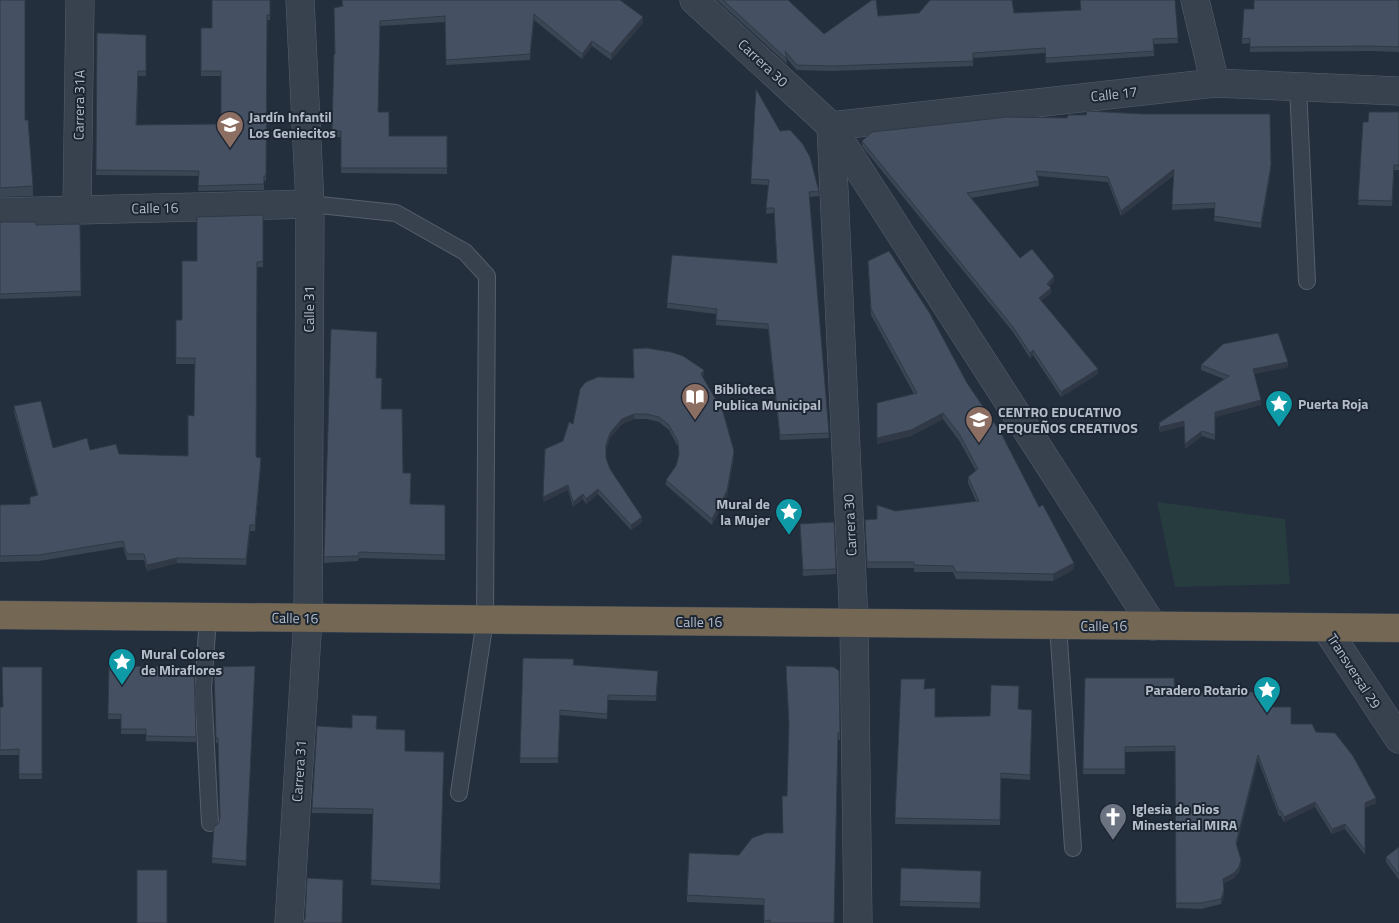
<svg xmlns="http://www.w3.org/2000/svg" width="1399" height="923" font-family="'Titillium Web',sans-serif">
  <rect width="100%" height="100%" fill="#242f3e"/>
  <!-- green -->
  <polygon fill="#263c3f" points="1157,502 1285,519 1290,584 1175,587"/>
  <g fill="none" stroke-linecap="round" stroke-linejoin="round">
    <defs>
      <g id="lane">
        <polyline points="1298,87 1307,281"/>
        <polyline points="310,204 396,213 465,252 487,276 485,620 459,793"/>
        <polyline points="208,617 203,689 210,823"/>
        <polyline points="1058,625 1073,848"/>
      </g>
      <g id="street">
        <polyline points="694,0 831,126 1153,626"/>
        <polyline points="1195,0 1215,83"/>
        <polyline points="77,209 80,0"/>
        <polyline points="0,212 310,204"/>
        <polyline points="1326,628 1399,739"/>
        <polyline points="289,923 308,618 310,204 300,0"/>
        <polyline points="858,923 854,623 831,126 1215,83 1399,91"/>
      </g>
      <polyline id="highway" points="0,615 1399,628"/>
    </defs>
    <!-- lane casing -->
    <use href="#lane" stroke="#565f6c" stroke-width="18"/>
    <!-- street casing -->
    <use href="#street" stroke="#565f6c" stroke-width="29"/>
    <!-- highway casing -->
    <use href="#highway" stroke="#434c59" stroke-width="29"/>
    <!-- lane -->
    <use href="#lane" stroke="#38414e" stroke-width="16"/>
    <!-- street -->
    <use href="#street" stroke="#38414e" stroke-width="28"/>
    <!-- highway -->
    <use href="#highway" stroke="#746855" stroke-width="28"/>
  </g>
  <!-- wall -->
  <g fill="#3b4654">
    <polygon points="0,0 25,120 33,186 33,196 0,197"/>
    <polygon points="270,0 270,20 267,20 266,181 264,181 264,190 198,191 199,176 96,175 97,33 146,35 146,76 138,76 137,125 221,124 221,76 201,76 201,28 212,28"/>
    <polygon points="342,0 620,0 643,23 611,60 592,46 582,59 534,20 530,60 446,65 445,22 380,26 378,112 389,136 447,136 447,174 341,173 341,137 332,137 334,54 335,54 342,6"/>
    <polygon points="717,0 788,0 824,34 878,16 1014,13 1081,10 1080,0 1175,0 1178,43 1154,44 1154,56 1046,63 1045,53 973,58 973,66 832,71 797,70 786,58 787,64"/>
    <polygon points="1399,0 1399,52 1374,51 1250,52 1250,43 1242,44 1242,39"/>
    <polygon points="1399,112 1399,170 1394,170 1392,206 1358,205 1368,122"/>
    <polygon points="780,131 818,188 819,196 809,197 829,438 780,440 768,329 716,325 716,314 667,308 667,303 777,263 774,213 766,214 768,185 751,184 751,179"/>
    <polygon points="862,141 1271,170 1261,228 1214,221 1215,208 1172,210 1174,175 1121,216 1108,182 1038,176 1039,186 971,198 1020,258 1054,281 1049,286 1051,293 1041,301 1098,374 1061,397 1033,355 1030,358 1013,332 865,150 862,146"/>
    <polygon points="263,215 263,267 257,267 256,457 261,464 255,531 250,531 246,565 177,563 147,571 144,560 127,560 123,547 39,561 0,562 0,505 30,504 37,495 14,412 14,406 53,448 90,450 119,454 188,456 194,416 195,364 176,364 176,320 182,320 197,261"/>
    <polygon points="0,222 36,225 80,224 81,296 0,299"/>
    <polygon points="868,261 967,383 1074,569 1053,581 956,579 953,572 914,572 914,568 867,568 865,526 877,519 895,511 976,501 968,483 968,477 976,471 960,442 943,419 911,436 877,444 877,403 914,394 871,315"/>
    <polygon points="331,329 376,378 382,409 403,473 410,504 445,505 445,560 359,558 358,561 324,563"/>
    <polygon points="1201,365 1288,367 1254,374 1261,405 1215,417 1215,440 1202,436 1185,449 1184,426 1160,432 1159,428 1159,423 1224,379 1201,370"/>
    <polygon points="704,375 702,377 734,456 727,496 712,525 666,485 666,480 676,466 679,455 678,447 669,430 659,422 647,419 634,419 622,424 610,438 606,450 606,458 610,469 642,522 631,530 598,494 586,504 583,499 573,507 568,490 543,502 563,441 634,378"/>
    <polygon points="834,522 836,574 803,576 800,524"/>
    <polygon points="523,658 658,676 656,701 608,700 607,719 560,715 558,763 520,763"/>
    <polygon points="109,666 194,667 196,742 146,741 146,734 121,734 121,719 108,719"/>
    <polygon points="255,666 246,866 212,863 214,827 219,823 220,818 218,743 216,743 214,667"/>
    <polygon points="42,667 42,779 19,779 19,755 0,755 0,707 3,707"/>
    <polygon points="839,671 840,740 838,740 834,923 764,923 764,905 687,902 687,895 739,855 783,833 787,796"/>
    <polygon points="1085,678 1271,707 1291,724 1316,732 1376,803 1365,808 1365,855 1345,829 1332,834 1315,807 1284,822 1281,816 1279,816 1258,760 1236,845 1241,865 1239,872 1234,878 1223,884 1224,895 1221,904 1201,909 1176,908 1175,751 1125,752 1125,774 1083,774"/>
    <polygon points="901,679 924,689 935,717 990,716 1018,709 1032,710 1030,780 1001,778 1000,825 895,824"/>
    <polygon points="377,729 405,751 444,752 440,889 371,885 373,814 312,813 312,808"/>
    <polygon points="1399,847 1399,880 1386,862 1386,857"/>
    <polygon points="901,868 981,871 980,908 900,906"/>
  </g>
  <!-- shaded-wall -->
  <g fill="#303945">
    <polygon points="534,14 534,20 530,60 530,54"/>
    <polygon points="643,17 643,23 611,60 611,54"/>
    <polygon points="592,41 592,46 582,59 582,54"/>
    <polygon points="1271,165 1271,170 1261,228 1261,223"/>
    <polygon points="1174,169 1174,174 1121,216 1121,211"/>
    <polygon points="1054,276 1054,281 1047,289 1047,284"/>
    <polygon points="1051,288 1051,293 1039,303 1039,298"/>
    <polygon points="1033,350 1033,355 1030,358 1030,353"/>
    <polygon points="1288,362 1288,367 1253,374 1253,369"/>
    <polygon points="1098,369 1098,374 1061,397 1061,392"/>
    <polygon points="704,370 704,375 701,379 701,374"/>
    <polygon points="1261,400 1261,405 1215,417 1215,412"/>
    <polygon points="943,413 943,419 911,436 877,444 877,438"/>
    <polygon points="634,414 634,419 622,424 610,438 606,450 606,445 610,433 622,419"/>
    <polygon points="1184,421 1184,426 1160,432 1160,427"/>
    <polygon points="1202,431 1202,436 1185,449 1185,444"/>
    <polygon points="734,451 734,456 727,496 712,525 712,519"/>
    <polygon points="568,485 568,490 543,502 543,497"/>
    <polygon points="598,489 598,494 586,504 586,499"/>
    <polygon points="583,494 583,499 573,507 573,502"/>
    <polygon points="642,517 642,522 631,530 631,525"/>
    <polygon points="250,525 250,531 246,565 246,559"/>
    <polygon points="177,558 177,563 147,571 147,565"/>
    <polygon points="1074,563 1074,569 1053,581 1053,574"/>
    <polygon points="1258,755 1258,760 1236,848 1236,843"/>
    <polygon points="1376,798 1376,803 1365,808 1365,855 1365,803"/>
    <polygon points="1315,802 1315,807 1284,822 1284,817"/>
    <polygon points="1345,824 1345,829 1332,834 1332,829"/>
    <polygon points="1241,860 1241,865 1239,872 1234,878 1223,884 1223,879"/>
    <polygon points="1224,890 1224,895 1221,904 1221,899"/>
  </g>
  <!-- building -->
  <g fill="#455162" stroke="#303945">
    <polygon points="0,0 25,0 25,120 28,120 33,186 0,188"/>
    <polygon points="212,0 270,0 270,15 267,15 266,176 264,176 264,184 198,186 199,171 96,170 97,33 146,35 146,71 138,71 136,125 221,124 221,71 201,71 201,28 212,28"/>
    <polygon points="342,0 620,0 643,17 611,54 592,41 582,54 534,14 530,54 446,60 445,16 380,21 378,112 389,112 389,136 447,136 447,168 341,168 341,131 332,131 334,54 335,54 334,8 343,6"/>
    <polygon points="723,0 788,0 824,34 872,0 876,0 878,16 919,13 930,0 1012,0 1014,13 1081,10 1080,0 1175,0 1178,38 1153,39 1154,51 1046,58 1045,48 973,53 973,61 832,66 797,65 785,51 787,59"/>
    <polygon points="1254,0 1399,0 1399,47 1374,46 1250,47 1250,38 1242,39 1244,9 1254,9"/>
    <polygon points="756,89 780,131 790,130 802,143 810,157 818,188 819,191 809,192 829,433 780,435 768,324 716,320 717,309 667,303 672,255 777,263 774,208 766,208 769,180 751,179"/>
    <polygon points="1087,111 1143,114 1270,114 1271,165 1261,223 1214,216 1215,203 1172,205 1174,169 1121,211 1108,177 1036,171 1039,181 967,193 1020,258 1032,249 1054,276 1047,284 1051,288 1039,298 1098,369 1061,392 1033,350 1030,353 1013,327 862,141 872,132 1007,117 1067,118 1068,115 1086,115"/>
    <polygon points="1369,112 1399,112 1399,165 1394,165 1392,201 1358,200 1363,122 1368,122"/>
    <polygon points="263,215 263,261 257,262 256,457 261,458 255,525 250,525 246,559 177,558 147,565 144,554 127,554 123,541 39,555 0,556 0,505 30,504 30,497 38,495 14,406 41,401 53,448 87,438 90,450 116,444 119,454 188,456 188,415 194,416 195,358 176,358 176,320 182,320 182,261 197,261 197,217"/>
    <polygon points="0,222 36,222 36,225 80,224 81,291 0,294"/>
    <polygon points="889,251 929,312 967,383 1001,433 1039,507 1043,505 1074,563 1053,574 956,572 953,566 914,565 914,562 867,562 865,520 877,519 877,505 895,511 979,501 968,477 978,469 960,435 943,413 911,430 877,438 877,403 917,393 871,309 868,261"/>
    <polygon points="331,329 377,332 376,378 382,378 381,409 402,409 403,473 411,473 410,504 445,505 445,555 359,552 358,556 324,557"/>
    <polygon points="1278,333 1288,362 1253,369 1261,400 1215,412 1215,435 1202,431 1185,444 1184,421 1160,427 1159,423 1229,376 1201,365 1223,344"/>
    <polygon points="646,348 671,352 683,356 704,370 701,374 723,412 734,451 727,491 712,519 666,480 676,466 679,454 678,442 669,425 659,417 647,414 634,414 622,419 610,433 606,445 606,458 610,469 642,517 631,525 598,489 586,499 583,494 573,502 568,485 543,497 545,449 563,441 569,422 573,424 580,389 586,382 598,377 634,378 633,349"/>
    <polygon points="834,522 836,569 803,570 800,524"/>
    <polygon points="523,658 574,659 573,665 658,671 656,696 608,695 607,714 560,710 558,758 520,758"/>
    <polygon points="109,666 194,667 196,737 146,736 146,729 121,729 121,714 108,714"/>
    <polygon points="255,666 246,861 212,858 214,827 219,823 220,817 218,738 216,738 214,667"/>
    <polygon points="786,666 834,667 839,671 840,733 838,733 834,923 770,923 770,920 764,921 764,899 687,895 689,853 739,855 752,838 766,833 783,833 782,796 787,796 789,724"/>
    <polygon points="2,667 42,667 42,774 19,774 19,749 0,750 0,707 3,707"/>
    <polygon points="1085,678 1174,678 1175,692 1271,692 1271,707 1291,707 1291,724 1312,724 1316,732 1335,733 1353,756 1376,798 1365,803 1365,850 1345,824 1332,829 1315,802 1284,817 1281,811 1279,811 1258,755 1236,843 1241,860 1239,867 1234,873 1223,879 1224,890 1221,899 1201,903 1176,903 1175,746 1125,747 1125,769 1083,769"/>
    <polygon points="901,679 925,679 924,689 935,688 935,717 990,716 991,685 1019,686 1018,709 1032,710 1030,775 1001,773 1000,820 895,818"/>
    <polygon points="352,715 377,716 376,729 405,730 405,751 444,752 440,884 371,880 373,809 312,808 317,726 352,728"/>
    <polygon points="1399,847 1399,875 1386,857"/>
    <polygon points="901,868 981,871 980,903 900,901"/>
    <rect x="137" y="870" width="30" height="53"/>
    <polygon points="307,878 343,880 342,923 302,923 305,919"/>
  </g>
  <!-- icons -->
  <defs>
    <symbol id="school-pin" viewBox="-11 -11 22 30"><path d="M0 17L-7.5 6A9.5 9.5 0 1 1 7.5 6Z" fill="#8d6e63" stroke="#1d2633"/><path d="M0-5L7-2L0 1L-7-2ZM-4 1L0 2.5L4 1V4Q0 6-4 4Z" fill="#fff"/></symbol>
    <symbol id="library-pin" viewBox="-11 -11 22 30"><path d="M0 17L-7.5 6A9.5 9.5 0 1 1 7.5 6Z" fill="#8d6e63" stroke="#1d2633"/><path d="M-6-4Q-3-5.5-.7-3.5V5Q-3 3-6 4ZM6-4Q3-5.5 .7-3.5V5Q3 3 6 4Z" fill="#fff"/></symbol>
    <symbol id="sight-pin" viewBox="-11 -11 22 30"><path d="M0 17L-7.5 6A9.5 9.5 0 1 1 7.5 6Z" fill="#0f9aa8" stroke="#1d2633"/><path d="M0-6L1.8-2.2L6-1.7L2.9 1.2L3.7 5.4L0 3.3L-3.7 5.4L-2.9 1.2L-6-1.7L-1.8-2.2Z" fill="#fff"/></symbol>
    <symbol id="church-pin" viewBox="-11 -11 22 30"><path d="M0 17L-7.5 6A9.5 9.5 0 1 1 7.5 6Z" fill="#6b7280" stroke="#1d2633"/><path d="M-1.2-6h2.4v3.5h3.3v2.4h-3.3V6h-2.4V-.1h-3.3v-2.4h3.3Z" fill="#fff"/></symbol>
  </defs>
  <g fill-rule="evenodd">
    <use href="#school-pin" x="214" y="109" width="32" height="43"/>
    <use href="#library-pin" x="679" y="381" width="32" height="43"/>
    <use href="#sight-pin" x="1263" y="388" width="32" height="43"/>
    <use href="#school-pin" x="963" y="404" width="32" height="43"/>
    <use href="#sight-pin" x="773" y="496" width="32" height="43"/>
    <use href="#sight-pin" x="106" y="646" width="32" height="43"/>
    <use href="#sight-pin" x="1251" y="674" width="32" height="43"/>
    <use href="#church-pin" x="1097" y="801" width="32" height="43"/>
  </g>
  <g text-anchor="middle" stroke-width="4" stroke-linejoin="round" paint-order="stroke">
    <!-- street labels -->
    <g font-size="14" fill="#b4bcc9" stroke="#1d2633">
      <text transform="translate(763 63) rotate(43)" y="5">Carrera 30</text>
      <text transform="translate(1114 94) rotate(-6)" y="5">Calle 17</text>
      <text transform="translate(79 105) rotate(-89)" y="5">Carrera 31A</text>
      <text transform="translate(155 208) rotate(-1)" y="5">Calle 16</text>
      <text transform="translate(309 309) rotate(-90)" y="5">Calle 31</text>
      <text transform="translate(850 525) rotate(-93)" y="5">Carrera 30</text>
      <text transform="translate(295 618) rotate(1)" y="5">Calle 16</text>
      <text x="699" y="627">Calle 16</text>
      <text x="1104" y="631">Calle 16</text>
      <text transform="translate(1354 671) rotate(57)" y="5">Transversal 29</text>
      <text transform="translate(299 771) rotate(-86)" y="5">Carrera 31</text>
    </g>
    <!-- poi labels -->
    <g font-size="14" font-weight="bold" fill="#b4bcc9" stroke="#1d2633" text-anchor="start">
      <text x="249" y="122">Jardín Infantil<tspan x="249" dy="16">Los Geniecitos</tspan></text>
      <text x="714" y="394">Biblioteca<tspan x="714" dy="16">Publica Municipal</tspan></text>
      <text x="1298" y="409">Puerta Roja</text>
      <text x="998" y="417">CENTRO EDUCATIVO<tspan x="998" dy="16">PEQUEÑOS CREATIVOS</tspan></text>
      <text x="770" y="509" text-anchor="end">Mural de<tspan x="770" dy="16">la Mujer</tspan></text>
      <text x="141" y="659">Mural Colores<tspan x="141" dy="16">de Miraflores</tspan></text>
      <text x="1248" y="695" text-anchor="end">Paradero Rotario</text>
      <text x="1132" y="814">Iglesia de Dios<tspan x="1132" dy="16">Minesterial MIRA</tspan></text>
    </g>
  </g>
</svg>
